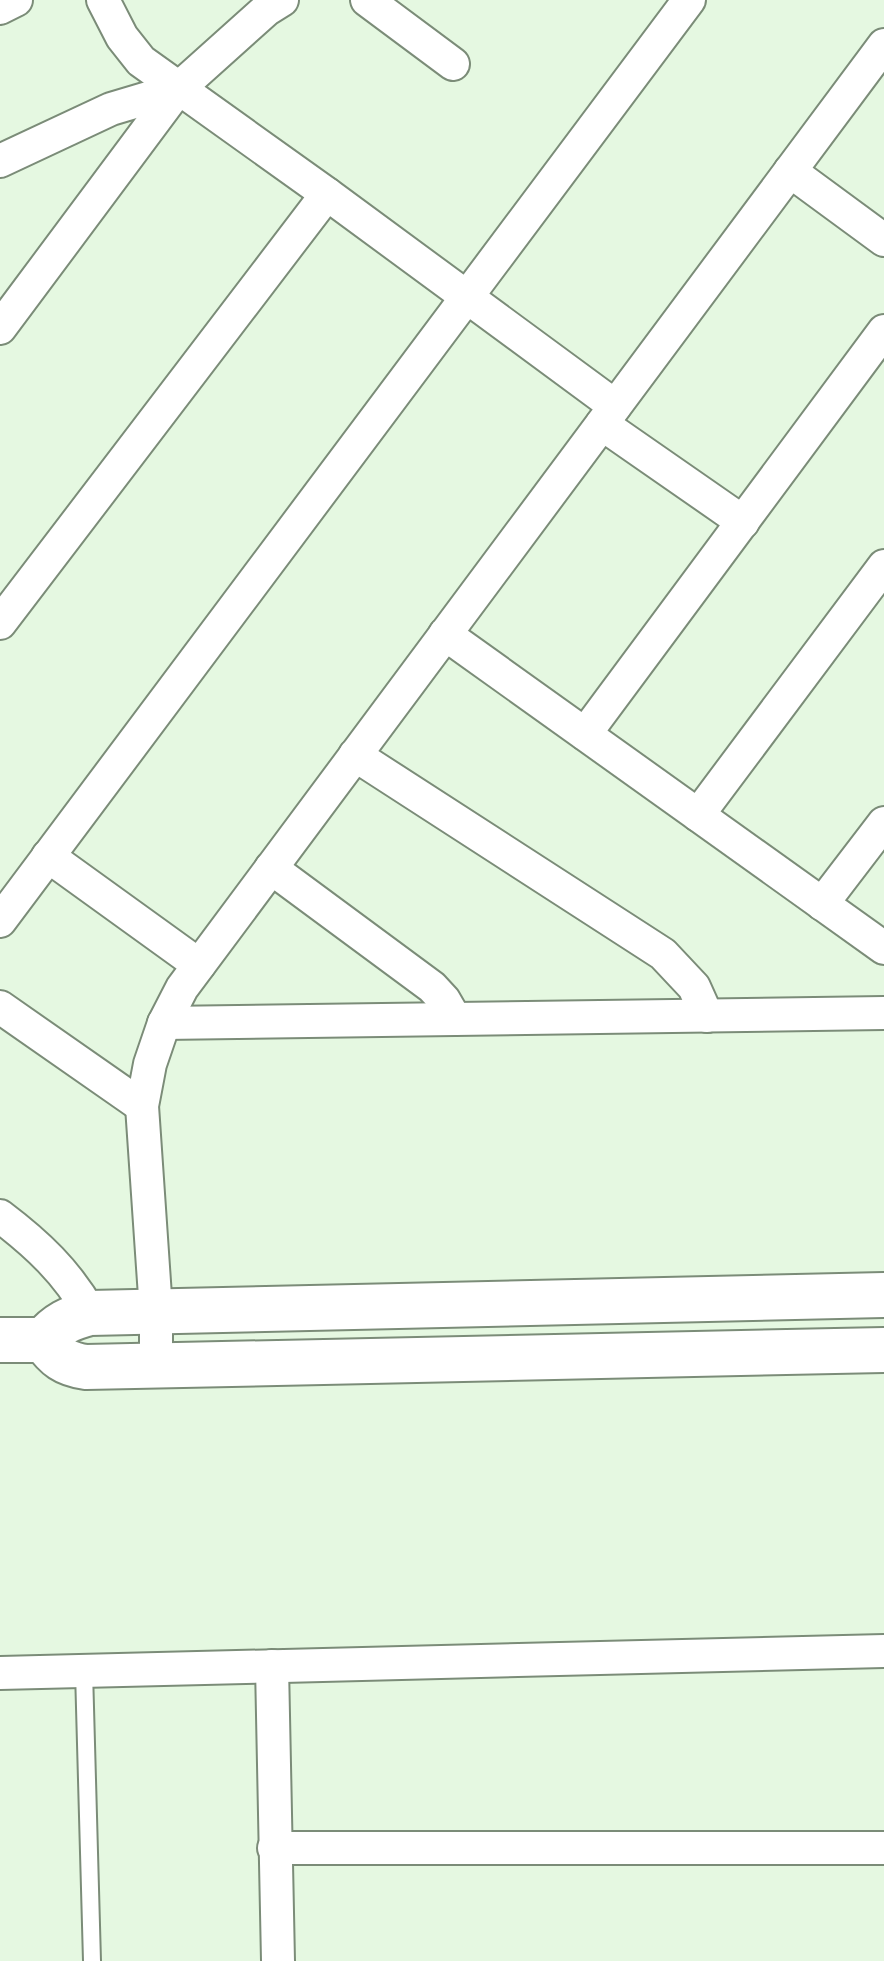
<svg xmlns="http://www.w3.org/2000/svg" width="884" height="1961" font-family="'Open Sans',sans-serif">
  <rect width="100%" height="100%" fill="#e5f8e1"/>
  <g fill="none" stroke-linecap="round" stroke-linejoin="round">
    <defs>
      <polyline id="service" points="84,1671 92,1961"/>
      <g id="minor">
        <polyline points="103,0 122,37 141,61 327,194 615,406"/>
        <polyline points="367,0 453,64"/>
        <polyline points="0,8 16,0"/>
        <polyline points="0,161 111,109 178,89"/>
        <polyline points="790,171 884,240"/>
        <polyline points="0,328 178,89 266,10 282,0"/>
        <polyline points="602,424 743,522"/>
        <polyline points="0,623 327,194"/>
        <polyline points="445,634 884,948"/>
        <polyline points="585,734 884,331"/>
        <polyline points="355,755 663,954 694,987 707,1016"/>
        <polyline points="698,815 884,566"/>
        <polyline points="48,856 199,965"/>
        <polyline points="271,868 432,987 444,1000 455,1019"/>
        <polyline points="822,904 884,823"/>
        <polyline points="0,921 689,0"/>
        <polyline points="0,1007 142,1106"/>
        <polyline points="164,1023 884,1013"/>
        <path d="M 0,1216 C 37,1244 67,1272 90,1313"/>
        <polyline points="156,1366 156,1311 142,1106 150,1064 164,1023 182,988 884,45"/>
        <polyline points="272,1666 278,1961"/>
        <polyline points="0,1673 884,1651"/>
        <polyline points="274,1848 884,1848"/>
      </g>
      <g id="secondary">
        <path d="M 0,1340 L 44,1340 C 57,1324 70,1318 90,1313 L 884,1295"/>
        <path d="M 44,1340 C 56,1357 65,1364 86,1367 L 884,1350"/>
      </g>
    </defs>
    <!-- service casing -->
    <use href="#service" stroke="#7b8c78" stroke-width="20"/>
    <!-- minor casing -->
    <use href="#minor" stroke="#7b8c78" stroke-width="36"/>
    <!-- secondary casing -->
    <use href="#secondary" stroke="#7b8c78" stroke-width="48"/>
    <!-- service -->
    <use href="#service" stroke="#fff" stroke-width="16"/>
    <!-- minor -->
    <use href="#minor" stroke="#fff" stroke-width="32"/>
    <!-- secondary -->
    <use href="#secondary" stroke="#fff" stroke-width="44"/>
  </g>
</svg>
